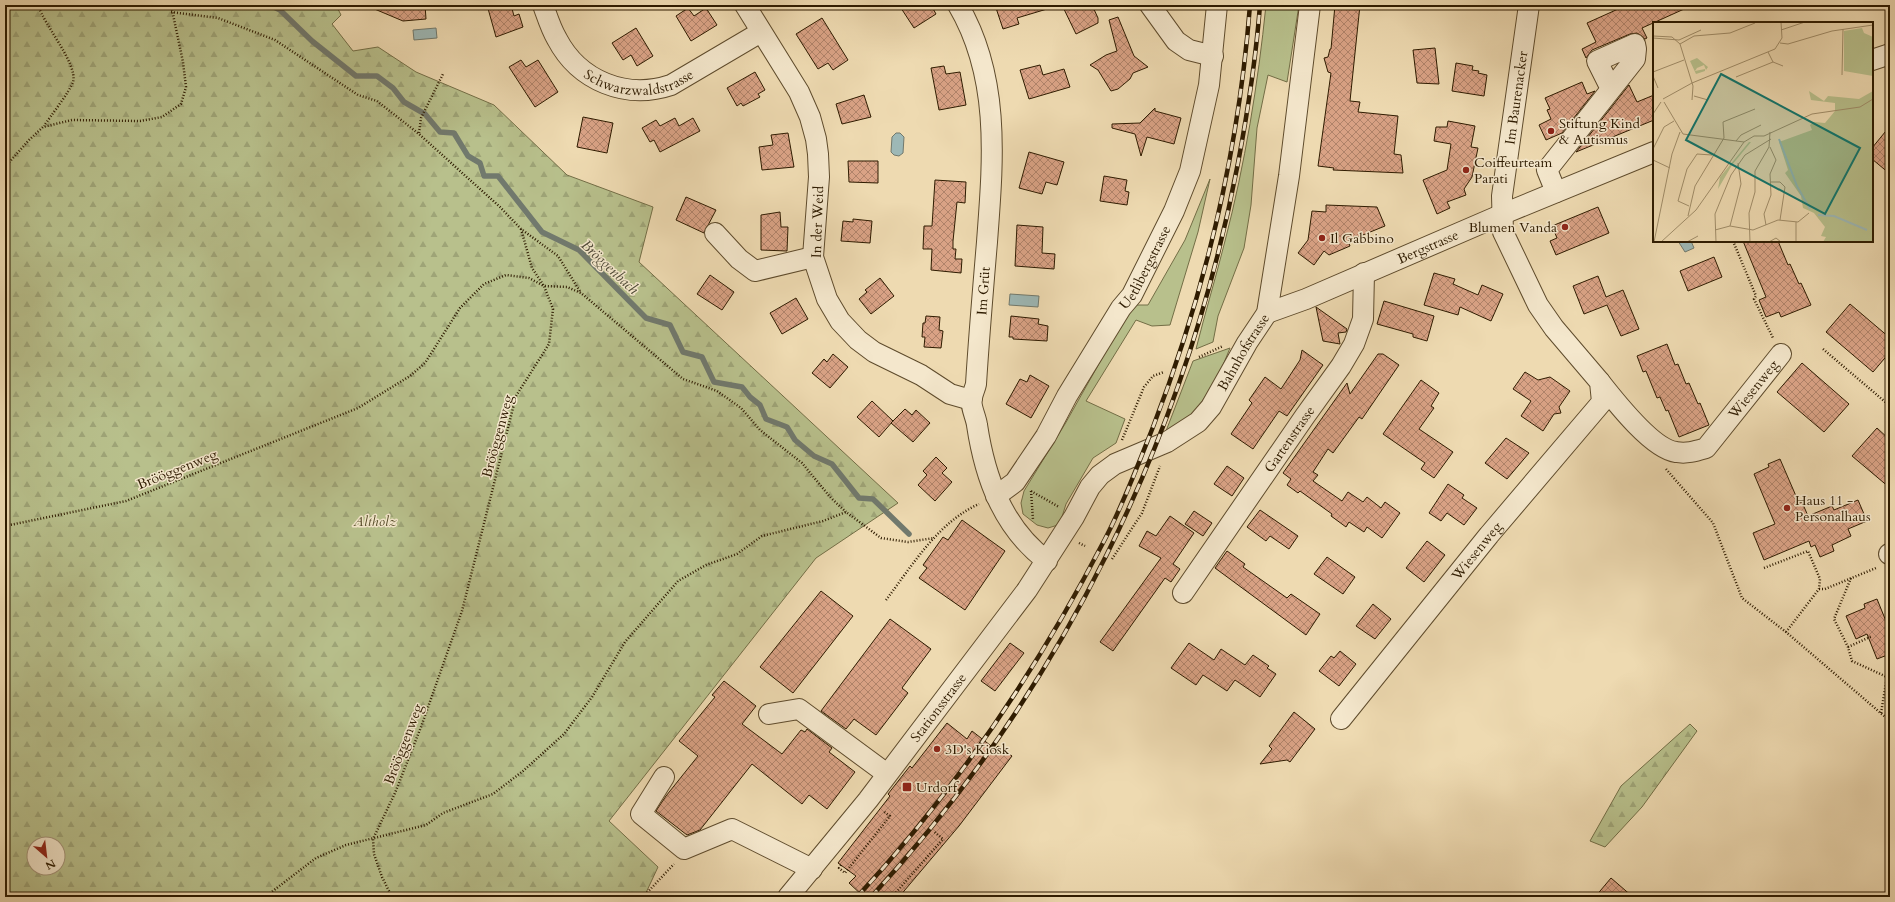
<svg xmlns="http://www.w3.org/2000/svg" width="1895" height="902" font-family="Cardo,serif">
  <defs>
    <pattern id="forest-firs" width="22" height="20" patternUnits="userSpaceOnUse"><rect width="22" height="20" fill="#b8c08c"/><path d="M5 1l3.5 6h-7zM16 11l3.5 6h-7z" fill="#9ea477"/></pattern>
    <pattern id="building-cross-hatch" width="8" height="8" patternUnits="userSpaceOnUse"><rect width="8" height="8" fill="#d9a285"/><path d="M0 0l8 8M0 8l8-8" fill="none" stroke="#b0836a"/></pattern>
  </defs>
  <rect width="100%" height="100%" fill="#eedab1"/>
  <filter id="stains"><feTurbulence type="fractalNoise" baseFrequency=".005" numOctaves="4"/><feColorMatrix values="0 0 0 0 .2 0 0 0 0 .09 0 0 0 0 .02 0 0 0 .5 -.17"/></filter>
  <radialGradient id="worn" r=".72"><stop offset=".6" stop-color="#630" stop-opacity="0"/><stop offset="1" stop-color="#630" stop-opacity=".3"/></radialGradient>
  <!-- green -->
  <g fill="#b8c08c" stroke="#736e46">
    <path d="M 1266,5 L 1299,5 L 1287,82 L 1268,75 L 1257,128 L 1251,205 L 1244,248 L 1218,316 L 1213,342 L 1196,349 C 1205,313 1216,277 1225,241 C 1245,164 1258,84 1266,5 Z"/>
    <polygon points="1210,179 1198,232 1170,325 1152,326 1136,320 1086,401 1125,419 1116,443 1093,458 1066,504 1061,520 1058,525 1048,528 1037,525 1023,514 1021,503 1024,491 1065,424 1132,305 1148,305 1185,240"/>
    <polygon points="1230,348 1219,375 1194,414 1166,431 1193,361"/>
  </g>
  <!-- forest -->
  <g fill="url(#forest-firs)" stroke="#736e46" fill-rule="evenodd">
    <path d="M 5,5 L 336,5 L 341,15 L 332,24 L 353,51 L 378,47 L 416,72 L 494,105 L 567,175 L 653,207 L 639,262 L 898,503 L 816,558 L 609,821 L 658,867 L 644,897 L 5,897 ZM 34,844 L 58,844 L 58,868 L 34,868 Z"/>
    <polygon points="1690,724 1697,731 1642,807 1605,847 1590,841 1621,786"/>
  </g>
  <!-- water -->
  <g fill="#9db8b6" stroke="#71796d">
    <polygon points="436,28 437,38 414,40 413,30"/>
    <polygon points="896,133 900,133 904,137 903,153 899,156 894,155 891,152 892,137"/>
    <polygon points="1678,241 1691,241 1694,248 1685,252"/>
    <polygon points="1010,294 1039,296 1038,307 1009,305"/>
  </g>
  <g fill="none" stroke-linecap="round" stroke-linejoin="round">
    <!-- stream -->
    <polyline stroke="#71796d" stroke-width="5.5" points="270,5 280,10 312,41 356,76 377,76 393,88 404,102 425,114 440,132 454,133 468,156 480,163 484,176 498,176 542,232 579,250 646,318 670,325 683,352 702,357 714,382 742,387 750,397 760,405 766,419 787,427 795,440 814,456 832,464 859,498 873,499 909,534"/>
  </g>
  <!-- building -->
  <g fill="url(#building-cross-hatch)" stroke="#2e1b00">
    <polygon points="365,5 425,5 426,19 403,21"/>
    <polygon points="487,5 511,5 514,16 519,14 523,27 496,37"/>
    <polygon points="899,5 931,5 936,14 914,28"/>
    <polygon points="995,5 1047,5 1047,9 1017,18 1019,24 1003,29"/>
    <polygon points="1062,5 1092,5 1098,18 1098,23 1076,34"/>
    <polygon points="1335,5 1360,5 1350,101 1360,102 1358,112 1398,116 1394,154 1401,155 1403,173 1333,170 1334,168 1318,166 1331,73 1328,72 1324,58 1328,57 1330,49 1331,49"/>
    <polygon points="1627,5 1693,5 1642,28 1647,38 1645,39 1637,33 1630,34 1592,50 1586,58 1582,49 1596,42 1587,23"/>
    <polygon points="688,8 694,16 706,8 717,25 691,41 676,16"/>
    <polygon points="1118,17 1134,56 1148,67 1133,73 1130,79 1118,89 1111,91 1098,70 1090,65 1106,55 1117,51 1109,20"/>
    <polygon points="822,18 848,60 833,70 828,63 818,69 796,34"/>
    <polygon points="636,28 653,56 637,66 631,55 623,60 612,43"/>
    <polygon points="1435,48 1439,84 1417,83 1413,50"/>
    <polygon points="521,60 526,67 538,60 558,92 535,107 509,67"/>
    <polygon points="1456,63 1473,66 1472,70 1479,71 1478,73 1487,75 1484,96 1452,91"/>
    <polygon points="1040,65 1043,75 1064,69 1070,87 1029,99 1020,70"/>
    <polygon points="944,66 946,74 960,72 966,105 939,110 931,68"/>
    <polygon points="755,72 765,90 758,94 760,97 743,106 741,103 737,106 727,88"/>
    <polygon points="1582,82 1587,94 1595,91 1562,133 1546,140 1539,125 1551,119 1547,110 1550,109 1545,98"/>
    <polygon points="1629,85 1637,102 1654,95 1654,120 1576,152"/>
    <polygon points="864,95 871,117 842,124 836,104"/>
    <polygon points="1155,108 1155,111 1181,118 1174,144 1147,137 1141,156 1135,134 1112,128 1112,124 1140,123"/>
    <polygon points="583,117 613,123 607,153 577,147"/>
    <polygon points="675,118 679,126 693,118 700,131 660,152 654,140 650,142 642,128 656,120 660,126"/>
    <polygon points="1448,121 1475,126 1471,147 1478,148 1472,177 1464,189 1466,195 1447,202 1450,208 1437,214 1423,180 1447,170 1451,144 1434,141 1436,127 1447,127"/>
    <polygon points="1890,126 1890,174 1872,159 1872,148"/>
    <polygon points="788,133 794,167 762,170 759,147 773,145 771,135"/>
    <polygon points="1029,152 1064,162 1057,185 1046,182 1042,194 1019,188"/>
    <polygon points="848,161 878,161 878,183 849,182"/>
    <polygon points="1104,176 1127,180 1125,191 1129,192 1127,205 1100,201"/>
    <polygon points="935,180 966,182 965,203 957,202 953,241 953,249 956,249 955,259 962,259 961,273 931,270 932,249 923,249 924,226 932,226"/>
    <polygon points="686,197 716,210 704,233 676,220"/>
    <polygon points="1326,205 1377,207 1385,226 1348,241 1350,246 1329,255 1324,251 1314,265 1298,253 1308,240 1312,211 1326,212"/>
    <polygon points="1598,207 1609,233 1556,255 1550,241 1557,238 1552,226"/>
    <polygon points="780,212 781,227 788,227 787,251 761,250 761,215"/>
    <polygon points="853,219 872,221 870,243 841,241 843,221 853,222"/>
    <polygon points="1017,225 1043,227 1042,253 1055,254 1054,269 1015,266"/>
    <polygon points="1743,241 1778,241 1788,265 1790,264 1799,284 1801,283 1811,305 1781,317 1779,312 1766,317 1759,300 1766,297"/>
    <polygon points="1714,257 1722,277 1688,291 1680,271"/>
    <polygon points="1434,273 1455,279 1453,284 1478,295 1482,285 1503,294 1491,321 1460,307 1458,315 1424,305"/>
    <polygon points="710,275 734,292 722,310 697,294"/>
    <polygon points="1598,276 1606,297 1623,290 1639,329 1621,336 1607,305 1584,314 1573,286"/>
    <polygon points="880,278 894,296 871,314 859,299 867,292 865,290"/>
    <polygon points="796,298 808,319 782,334 770,313"/>
    <polygon points="1384,301 1434,316 1427,341 1413,337 1413,334 1377,324"/>
    <polygon points="1850,304 1890,338 1890,352 1873,372 1826,332"/>
    <polygon points="1316,307 1347,329 1346,332 1338,333 1340,344 1323,341"/>
    <polygon points="926,316 940,317 939,330 943,331 941,348 924,347 925,337 922,337 923,323 925,323"/>
    <polygon points="1011,316 1039,319 1038,324 1048,326 1047,341 1013,339 1013,337 1009,337"/>
    <polygon points="1667,344 1675,365 1678,364 1686,384 1689,383 1698,404 1700,403 1709,425 1679,437 1668,410 1666,411 1660,397 1657,398 1646,371 1643,372 1637,356"/>
    <polygon points="1302,350 1323,365 1287,416 1279,411 1253,449 1231,434 1252,403 1249,400 1265,377 1281,389 1300,360"/>
    <polygon points="833,354 848,367 830,388 812,373 824,359 827,362"/>
    <polygon points="1378,354 1383,354 1399,365 1362,419 1359,417 1333,453 1328,449 1313,472 1318,475 1313,481 1342,501 1348,492 1363,502 1367,497 1381,508 1385,502 1400,513 1382,538 1367,527 1364,532 1349,522 1346,527 1331,516 1332,514 1300,491 1298,493 1287,485 1291,479 1283,473 1347,383 1350,394"/>
    <polygon points="1802,363 1849,404 1824,432 1777,392"/>
    <polygon points="1525,372 1538,380 1550,377 1570,391 1559,407 1561,413 1554,414 1543,431 1521,416 1531,401 1513,389"/>
    <polygon points="1030,375 1049,386 1031,418 1006,404 1020,379 1027,382"/>
    <polygon points="1421,380 1439,393 1431,406 1434,408 1419,429 1453,452 1434,478 1421,469 1425,463 1383,434"/>
    <polygon points="872,401 893,421 879,437 857,417"/>
    <polygon points="905,409 912,415 916,410 930,423 913,442 891,423"/>
    <polygon points="1877,428 1890,440 1890,488 1852,456"/>
    <polygon points="1506,438 1529,453 1507,479 1485,463"/>
    <polygon points="936,457 947,468 942,473 952,482 935,501 918,485 927,475 923,471"/>
    <polygon points="1780,459 1799,503 1802,502 1808,516 1832,506 1834,510 1858,500 1867,521 1848,529 1851,536 1832,545 1834,551 1820,557 1815,545 1811,547 1809,541 1764,560 1753,533 1775,524 1754,474 1769,467 1768,464"/>
    <polygon points="1227,466 1244,478 1232,496 1214,484"/>
    <polygon points="1448,484 1464,495 1462,498 1477,508 1464,525 1447,513 1441,521 1429,513"/>
    <polygon points="1260,510 1298,536 1289,549 1270,536 1266,541 1247,527"/>
    <polygon points="1194,511 1212,523 1203,536 1185,524"/>
    <polygon points="1170,516 1194,533 1173,564 1180,569 1171,582 1165,578 1113,651 1100,642 1161,558 1139,546 1147,531 1156,536"/>
    <polygon points="962,520 1005,551 965,610 919,578 927,568 923,565 943,537 948,540"/>
    <polygon points="1427,541 1445,555 1424,582 1406,568"/>
    <polygon points="1227,551 1245,564 1243,567 1287,598 1291,594 1320,614 1306,635 1215,568"/>
    <polygon points="1327,557 1355,577 1343,594 1314,574"/>
    <polygon points="821,591 853,616 793,693 760,667"/>
    <polygon points="1877,599 1890,631 1890,654 1877,659 1867,634 1856,639 1846,616 1865,608 1864,604"/>
    <polygon points="1373,604 1391,619 1375,639 1356,626"/>
    <polygon points="890,619 931,649 902,688 908,693 876,735 854,719 846,729 821,711"/>
    <polygon points="1010,643 1024,653 995,691 981,681"/>
    <polygon points="1189,643 1214,660 1221,649 1245,665 1253,655 1269,666 1267,668 1276,674 1260,697 1235,680 1227,691 1203,675 1196,685 1171,668"/>
    <polygon points="1340,651 1356,664 1339,686 1319,671 1331,656 1334,658"/>
    <polygon points="724,681 756,706 742,724 782,754 801,730 805,732 807,729 832,748 829,752 855,772 827,809 809,795 802,804 752,764 700,830 687,835 656,811 666,796 698,756 679,741 715,697 712,695"/>
    <polygon points="1294,712 1315,729 1290,762 1287,760 1260,764 1272,749 1269,746"/>
    <polygon points="947,723 967,739 972,731 995,749 998,746 1012,756 959,826 899,897 864,897 849,883 856,876 838,863 890,796 888,794 910,766 912,768"/>
    <polygon points="1611,878 1633,897 1595,897"/>
  </g>
  <g fill="none" stroke-linecap="round" stroke-linejoin="round">
    <defs>
      <g id="minor">
        <path id="s1" d="M 543,5 C 547,16 551,29 557,39 C 579,81 626,100 671,85 L 761,32"/>
        <polyline points="745,5 799,92 810,117 816,139 818,154 819,177 813,257 827,299 840,321 858,340 874,352 921,375 950,394 971,400"/>
        <path d="M 958,5 C 1001,78 993,161 987,242 C 983,289 979,336 976,384 C 975,389 972,394 972,399 C 970,406 976,417 977,425 C 985,478 1003,528 1047,561"/>
        <polyline points="1150,5 1176,41 1189,50 1213,56"/>
        <polyline points="1872,60 1890,54"/>
        <polyline points="1556,192 1547,170 1635,59 1636,49 1635,44 1597,61 1611,89"/>
        <polyline points="715,233 739,259 755,271 813,257"/>
        <path id="s2" d="M 1267,313 L 1306,299 L 1503,214 L 1654,152"/>
        <path id="s3" d="M 1600,382 C 1615,401 1652,449 1676,452 C 1687,454 1696,451 1706,448 L 1781,354"/>
        <path id="s4" d="M 996,496 L 1015,482 L 1046,436 L 1067,396 L 1121,308 L 1132,295 L 1174,211 L 1190,171 L 1209,85 L 1217,5"/>
        <polyline points="1889,554 1890,554"/>
        <path id="s5" d="M 1183,593 L 1305,416 L 1341,366 L 1354,344 L 1363,319 L 1364,273"/>
        <polyline points="769,714 799,709 887,774"/>
        <path id="s6" d="M 1341,719 L 1489,535 L 1602,402 L 1600,382 L 1554,328 L 1538,305 L 1503,232 L 1502,196 L 1529,5"/>
        <polyline points="664,777 641,814 684,849 732,829 812,869"/>
        <path id="s7" d="M 788,897 L 868,800 L 1027,590 L 1074,517 L 1090,487 L 1100,475 L 1115,464 L 1167,442 L 1198,422 L 1211,407 L 1247,343 L 1267,313 L 1289,176 L 1310,5"/>
      </g>
    </defs>
    <!-- minor casing -->
    <use href="#minor" stroke="#5e4b2c" stroke-width="22"/>
    <!-- path -->
    <g stroke="#2e1b00" stroke-width="2.5" stroke-dasharray="1 2" stroke-linecap="butt">
      <path d="M 38,5 C 44,25 78,64 73,82 C 70,91 50,117 44,126"/>
      <polyline points="1745,5 1747,5"/>
      <polyline points="171,12 218,18 275,40 358,95 377,101 419,134 500,207 521,229 558,256 581,293"/>
      <polyline points="419,133 421,118 443,74"/>
      <polyline points="5,167 29,140 43,127 72,120 140,121 162,117 181,104 186,87 183,62 171,5"/>
      <polyline points="521,229 532,268 544,286 567,287 581,293 683,379 717,391 741,408 760,430 802,463 831,498 846,512"/>
      <polyline points="1733,241 1756,296 1754,299 1773,338"/>
      <polyline points="1823,349 1890,406"/>
      <polyline points="1199,357 1223,346"/>
      <polyline points="1122,440 1144,387 1153,376 1164,372"/>
      <polyline points="1666,469 1713,523 1742,598 1786,632 1890,721"/>
      <polyline points="1031,491 1059,507"/>
      <polyline points="1031,491 1033,520"/>
      <polyline points="5,526 126,501 358,408 410,376 425,363 460,308 484,284 506,275 529,278 544,286 553,309 549,344 516,396 462,611 421,727 395,793 373,839 374,854 382,877 392,897"/>
      <polyline points="1079,543 1085,546"/>
      <polyline points="1112,559 1142,513 1160,466"/>
      <polyline points="1764,568 1808,551 1820,579 1819,589 1786,632"/>
      <polyline points="1851,578 1834,619 1848,647 1852,661 1887,677 1890,676"/>
      <polyline points="1819,589 1825,589 1876,568"/>
      <path d="M 886,600 C 912,566 938,522 979,504"/>
      <polyline points="1848,647 1872,636"/>
      <polyline points="1881,713 1887,677"/>
      <polyline points="841,865 839,868 845,873 890,816 883,811"/>
      <polyline points="265,897 316,858 346,845 426,825 443,813 493,794 523,771 564,734 592,697 625,642 678,581 706,565 737,554 762,536 823,521 846,512 881,538 908,542 934,538"/>
      <polyline points="643,897 674,864"/>
      <polyline points="892,897 943,839 933,831"/>
    </g>
    <!-- minor -->
    <use href="#minor" stroke="#f4e7cc" stroke-width="20"/>
    <defs>
      <g id="rail">
        <path d="M 857,897 C 956,790 1037,670 1104,541 C 1123,505 1138,465 1153,427 C 1205,292 1239,149 1250,5"/>
        <path d="M 871,897 C 1061,691 1186,437 1238,163 C 1248,110 1256,58 1260,5"/>
      </g>
    </defs>
    <!-- rail casing -->
    <use href="#rail" stroke="#2e1b00" stroke-width="4.5"/>
    <!-- rail -->
    <use href="#rail" stroke="#f4e7cc" stroke-width="3" stroke-dasharray="9" stroke-linecap="butt"/>
  </g>
  <!-- markers -->
  <g fill="#8f2418" stroke="#f4e7cc" stroke-width="1.5">
    <circle cx="1551" cy="131" r="4"/>
    <circle cx="1466" cy="170" r="4"/>
    <circle cx="1565" cy="227" r="4"/>
    <circle cx="1322" cy="238" r="4"/>
    <circle cx="1787" cy="508" r="4"/>
    <circle cx="937" cy="749" r="4"/>
    <rect x="902" y="782" width="10" height="10" rx="2"/>
  </g>
  <g text-anchor="middle" stroke-width="3" stroke-linejoin="round" paint-order="stroke">
    <!-- street labels -->
    <g font-size="14" fill="#2e1b00" stroke="#f4e7cc">
      <text dy="5" stroke="none"><textPath href="#s1" startOffset="138">Schwarzwaldstrasse</textPath></text>
      <text dy="5" stroke="none"><textPath href="#s6" startOffset="746">Im Baurenacker</textPath></text>
      <text transform="translate(817 222) rotate(-88)" y="5">In der Weid</text>
      <text dy="5" stroke="none"><textPath href="#s2" startOffset="174">Bergstrasse</textPath></text>
      <text dy="5" stroke="none"><textPath href="#s4" startOffset="275">Uetlibergstrasse</textPath></text>
      <text transform="translate(983 291) rotate(-86)" y="5">Im Grüt</text>
      <text dy="5" stroke="none"><textPath href="#s7" startOffset="721">Bahnhofstrasse</textPath></text>
      <text dy="5" stroke="none"><textPath href="#s3" startOffset="211">Wiesenweg</textPath></text>
      <text transform="translate(497 436) rotate(-75)" y="5">Brööggenweg</text>
      <text dy="5" stroke="none"><textPath href="#s5" startOffset="187">Gartenstrasse</textPath></text>
      <text transform="translate(177 469) rotate(-22)" y="5">Brööggenweg</text>
      <text dy="5" stroke="none"><textPath href="#s6" startOffset="216">Wiesenweg</textPath></text>
      <text dy="5" stroke="none"><textPath href="#s7" startOffset="242">Stationsstrasse</textPath></text>
      <text transform="translate(403 744) rotate(-69)" y="5">Brööggenweg</text>
    </g>
    <!-- poi labels -->
    <g font-size="14" fill="#2e1b00" stroke="#f4e7cc" text-anchor="start">
      <text x="1559" y="128">Stiftung Kind<tspan x="1559" dy="16">&amp; Autismus</tspan></text>
      <text x="1474" y="167">Coiffeurteam<tspan x="1474" dy="16">Parati</tspan></text>
      <text x="1557" y="232" text-anchor="end">Blumen Vanda</text>
      <text x="1330" y="243">Il Gabbino</text>
      <text x="1795" y="505">Haus 11 -<tspan x="1795" dy="16">Personalhaus</tspan></text>
      <text x="945" y="754">3D's Kiosk</text>
      <text x="916" y="792">Urdorf</text>
    </g>
    <!-- park labels -->
    <g font-size="14" font-style="italic" fill="#574d2a" stroke="#f4e7cc">
      <text x="375" y="526">Altholz</text>
    </g>
    <!-- water labels -->
    <g font-size="15" font-style="italic" fill="#4f4a37" stroke="#f4e7cc">
      <text transform="translate(610 267) rotate(43)" y="5">Bröggenbach</text>
    </g>
  </g>
  <!-- overview -->
  <g transform="translate(1653 22)">
    <rect width="220" height="220" fill="#eedab1"/>
    <path d="M 44,36 L 55,45 L 53,48 L 51,43 L 44,46 L 42,49 L 52,47 L 52,49 L 43,52 L 37,39 ZM 96,120 L 98,120 L 79,143 L 65,167 L 67,155 Z" fill="#b8c08c"/>
    <path d="M 156,69 L 171,79 L 175,74 L 206,77 L 220,69 L 220,220 L 170,220 L 173,215 L 168,214 L 172,205 L 161,191 L 150,186 L 148,174 L 132,151 L 135,148 L 126,120 L 159,108 L 157,103 L 161,100 L 172,101 L 182,89 L 182,81 L 158,78 Z" fill="#b8c08c"/>
    <path d="M 209,6 L 211,11 L 220,15 L 220,54 L 191,49 L 191,9 Z" fill="#b8c08c"/>
    <path fill="none" stroke="#9db8b6" stroke-width="2" d="M 126,117 L 144,164 L 157,187M 165,193 L 181,194 L 214,208"/>
    <path fill="none" stroke="#a18e6a" stroke-width="1" d="M 128,8 L 152,0M 0,14 L 19,15 L 27,22 L 40,64 L 39,78M 0,16 L 26,18 L 48,8M 127,21 L 135,22 L 179,9 L 220,3M 27,22 L 41,14 L 77,11 L 102,1M 115,30 L 120,40 L 130,44M 0,50 L 31,38M 189,53 L 190,7M 0,54 L 5,66M 83,55 L 120,40M 41,74 L 55,78M 10,77 L 39,61 L 122,27 L 129,16 L 128,0M 11,80 L 30,112 L 91,120M 0,92 L 8,80M 83,119 L 88,113 L 108,103M 0,127 L 11,105 L 21,99M 0,138 L 17,146M 118,160 L 127,160 L 132,165 L 127,198M 36,184 L 25,179 L 34,147 L 44,132 L 59,133M 35,194 L 42,164 L 71,116 L 70,100 L 102,87M 113,203 L 111,192 L 118,173 L 117,152 L 123,138 L 117,125M 77,204 L 88,162 L 85,141M 62,208 L 77,204 L 100,208 L 125,198 L 145,200 L 156,191M 1,220 L 19,132 L 27,110M 8,220 L 43,188 L 91,120 L 101,114 L 111,114 L 159,92 L 207,85 L 220,77M 34,220 L 45,214M 63,220 L 62,192 L 78,153 L 92,133 L 118,117M 97,220 L 96,191 L 102,170 L 102,149 L 116,125 L 117,110M 116,220 L 123,216 L 128,220M 143,220 L 143,200"/>
    <path fill="#0f766e" fill-opacity="0.15" stroke="#0f766e" stroke-width="2" d="M 68,52 L 207,126 L 172,192 L 33,118 Z"/>
    <rect width="220" height="220" fill="none" stroke="#2e1b00" stroke-width="2"/>
  </g>
  <!-- margin -->
  <rect width="1895" height="902" fill="none" stroke="#eedab1" stroke-width="20"/>
  <rect x="6" y="6" width="1883" height="890" fill="none" stroke="#2e1b00" stroke-width="2"/>
  <rect x="10" y="10" width="1875" height="882" fill="none" stroke="#2e1b00"/>
  <!-- north arrow -->
  <g transform="translate(46 856) rotate(152)"><circle r="19" fill="#f4e7cc" stroke="#a5957a"/>
  <path d="M0-3L7 15L0 10L-7 15Z" fill="#8f2418"/>
  <text y="-6" font-size="11" font-weight="bold" text-anchor="middle" fill="#2e1b00">N</text>
  </g>
  <rect width="100%" height="100%" filter="url(#stains)"/>
  <rect width="100%" height="100%" fill="url(#worn)"/>
</svg>
